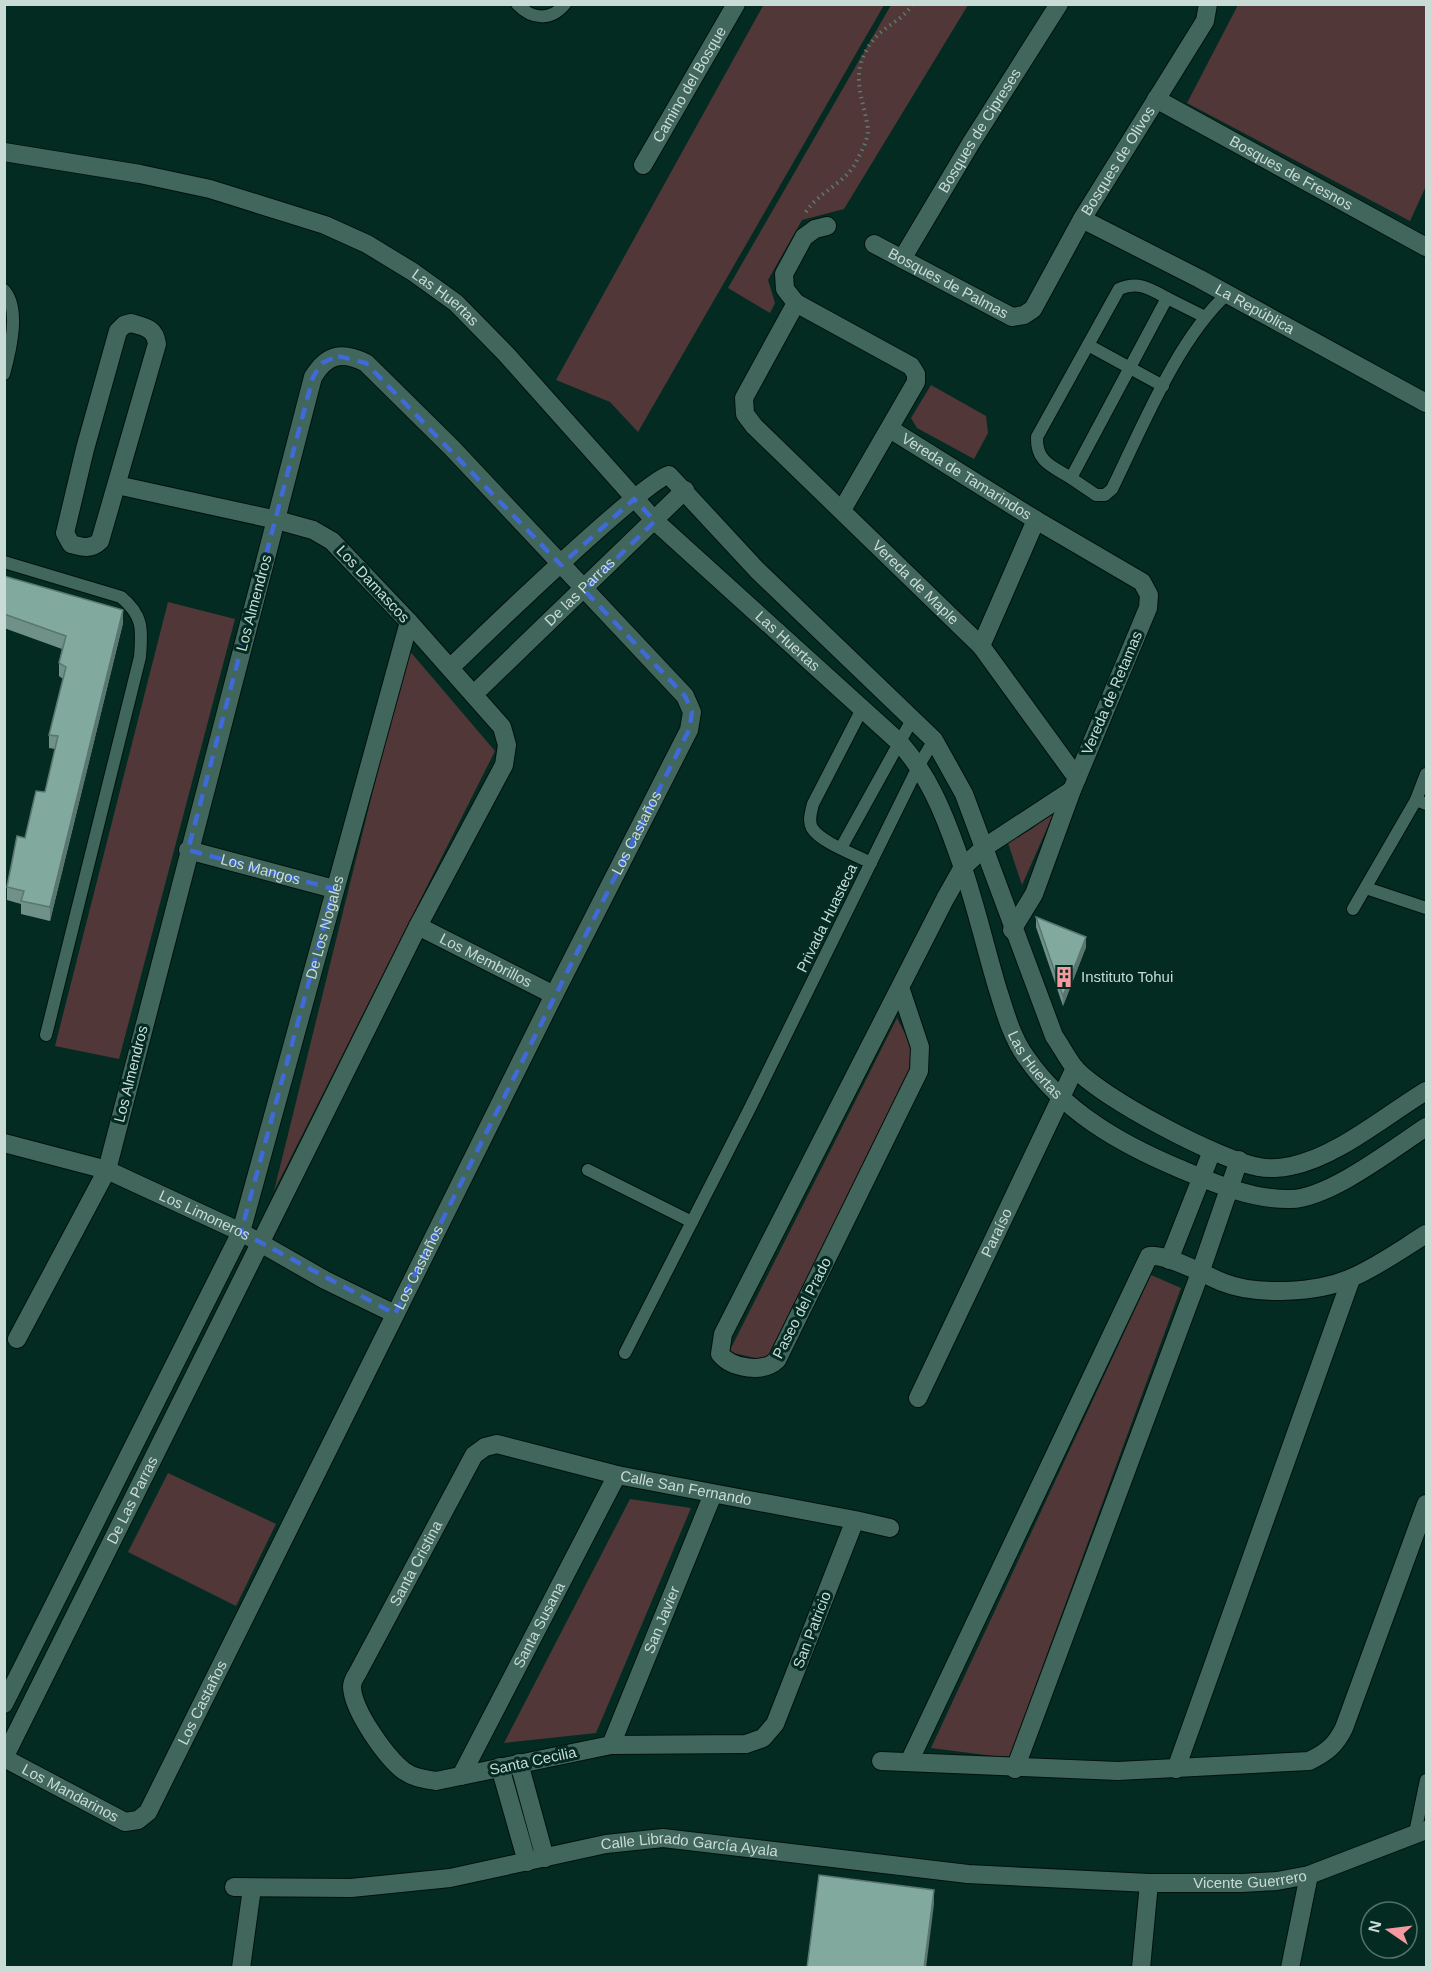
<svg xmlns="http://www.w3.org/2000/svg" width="1431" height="1972" font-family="Arial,sans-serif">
  <rect width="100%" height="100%" fill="#042b22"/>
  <!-- green -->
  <g fill="#523738">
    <polygon points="764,4 884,5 638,432 610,402 556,380"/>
    <polygon points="891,5 968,5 844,209 802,220 768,280 775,303 770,313 728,288"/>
    <polygon points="1238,5 1426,5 1426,186 1410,221 1187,103"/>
    <polygon points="931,385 986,416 988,433 974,459 917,428 911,418"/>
    <polygon points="168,602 235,619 119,1059 55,1046"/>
    <polygon points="408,649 495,751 274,1191"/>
    <polygon points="1057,806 1022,885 1008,843 1033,828"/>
    <polygon points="897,1018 917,1057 768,1361 729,1352"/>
    <polygon points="1151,1275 1181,1288 1009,1758 931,1748"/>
    <polygon points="168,1473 276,1524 236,1606 128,1552"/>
    <polygon points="630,1499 691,1508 596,1733 504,1743"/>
  </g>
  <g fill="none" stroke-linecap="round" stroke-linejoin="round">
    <defs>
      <g id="lane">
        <path d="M 517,4 C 532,20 551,21 565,4"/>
        <path d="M 4,290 C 21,308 10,352 4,374"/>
        <path d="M 1205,317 L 1167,298 L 1071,478 L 1096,495 L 1105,495 L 1112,489 C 1142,428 1177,340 1227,294"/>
        <polyline points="1088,345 1163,386"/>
        <path d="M 1071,478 C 1052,466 1036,462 1037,437 L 1119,289 C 1138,281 1149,288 1167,298"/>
        <path d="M 4,562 L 121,597 C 144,616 142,630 140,657 L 46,1035"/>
        <path d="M 862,709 L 813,804 C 811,812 808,821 812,828 C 820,842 856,855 871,863"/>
        <polyline points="1416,800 1426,774"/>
        <polyline points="841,848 913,718"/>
        <polyline points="1366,888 1426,908"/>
        <polyline points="1353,909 1416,800 1426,804"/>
        <polyline points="588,1170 692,1222"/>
        <polyline points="625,1353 749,1110 919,765 934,740"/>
        <polyline points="1415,1833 1426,1780"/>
      </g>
      <g id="street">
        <path id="s1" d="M 1156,99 L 1426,247"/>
        <path id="s2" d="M 4,152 L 140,174 L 210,189 L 325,225 L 367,244 L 413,272 L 456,303 L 506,354 L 655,521 L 900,743 C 928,775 943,811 957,851 C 974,896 984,944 998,990 C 1005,1012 1012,1038 1026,1057 C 1063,1111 1119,1143 1178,1168 C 1214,1183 1252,1200 1291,1199 C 1330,1198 1394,1148 1426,1127"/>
        <path id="s3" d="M 643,165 L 736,4"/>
        <path id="s4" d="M 1082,219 L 1200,279 L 1426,403"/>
        <path id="s5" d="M 827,226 L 815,229 L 804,237 L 784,274 L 785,289 L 796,303 L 744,398 L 745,414 L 754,426 L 981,646 L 1077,778"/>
        <path id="s6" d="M 874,244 L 1012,317 L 1024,315 L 1033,309 L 1082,219 L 1205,21 L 1208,4"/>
        <path id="s7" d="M 902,259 L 971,143 L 1059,4"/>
        <polyline points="796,303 911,366 916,374 916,382 842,510"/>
        <path d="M 131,323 C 145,327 155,328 157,344 L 100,541 C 91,550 82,547 71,544 L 65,533 L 85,449 L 118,331 L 124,325 Z"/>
        <path id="s8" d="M 890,429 L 1036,520 L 1142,582 L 1149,595 L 1148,608 L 1072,790 L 1034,894 L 1012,930"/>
        <polyline points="981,646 1036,520"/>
        <path d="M 450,668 C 477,642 647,477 669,475 L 757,570 L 934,740 L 964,794 L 1054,1036 C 1061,1046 1067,1058 1074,1067 C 1099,1097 1221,1161 1259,1167 C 1268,1169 1282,1168 1291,1166 C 1337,1157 1386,1115 1426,1091"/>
        <path id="s9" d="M 474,694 L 685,490"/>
        <path id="s10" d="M 188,850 L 334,889"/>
        <path id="s11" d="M 418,926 L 554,995"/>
        <path d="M 900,987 L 920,1047 L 919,1071 L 777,1360 C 764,1373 732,1369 720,1354 L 723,1334 L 945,899 L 963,867 L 985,847 L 1072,790"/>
        <path id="s12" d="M 4,1143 L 107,1170 L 241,1232 L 325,1280 L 395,1314"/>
        <polyline points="1169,1260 1212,1151"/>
        <path id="s13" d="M 918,1398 L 1075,1068"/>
        <path id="s14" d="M 855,1520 L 775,1724 L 763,1738 L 746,1744 L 611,1745 L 436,1781 C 424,1779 414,1778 404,1771 C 386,1757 353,1711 352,1687 C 352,1683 355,1677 357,1674 L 474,1455 L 485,1447 L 497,1444 L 617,1475 L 855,1520 L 890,1528"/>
        <path id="s15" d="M 4,1704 L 241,1232 L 409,622"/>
        <path id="s16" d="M 611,1745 L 713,1494"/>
        <path id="s17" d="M 4,1758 L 125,1822 L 138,1820 L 148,1812 L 554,995 L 689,730 L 692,712 L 685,696 L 452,448 L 366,363 C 342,351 327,354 313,377 L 107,1170 L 17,1339"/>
        <path id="s18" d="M 4,1758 L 418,926 L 504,765 L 507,745 L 502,727 L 409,622 L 332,541 L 313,530 L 277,520 L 117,485"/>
        <path d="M 881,1761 L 1118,1771 L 1309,1761 C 1326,1753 1336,1745 1344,1728 L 1426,1504"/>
        <path d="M 909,1762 L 1149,1256 C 1165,1253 1205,1275 1222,1282 C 1256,1296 1317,1293 1351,1278 C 1377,1267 1402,1249 1426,1234"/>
        <polyline points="519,1763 545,1858"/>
        <polyline points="500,1767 527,1862"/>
        <polyline points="1015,1769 1200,1273 1239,1160"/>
        <polyline points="1176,1769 1351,1279"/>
        <path id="s19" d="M 461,1776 L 617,1475"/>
        <path id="s20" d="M 234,1887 L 351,1888 L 450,1878 L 606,1844 L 663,1838 L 968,1874 L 1149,1883 L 1242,1883 L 1277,1881 L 1309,1875 L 1426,1830"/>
        <polyline points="241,1968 252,1888"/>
        <polyline points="1141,1968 1149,1883"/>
        <polyline points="1290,1968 1309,1875"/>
      </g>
    </defs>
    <!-- lane casing -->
    <use href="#lane" stroke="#00120c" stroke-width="14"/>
    <!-- street casing -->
    <use href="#street" stroke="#00120c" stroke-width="20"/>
    <!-- path -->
    <path stroke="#5c7a72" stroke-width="4" stroke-dasharray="1.5 4.5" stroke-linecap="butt" d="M 806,212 C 819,191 847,183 857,160 C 861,152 868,140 868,130 C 865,103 851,80 865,53 C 879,25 898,26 913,4"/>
    <!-- lane -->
    <use href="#lane" stroke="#41665c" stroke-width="12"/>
    <!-- street -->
    <use href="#street" stroke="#41665c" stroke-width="18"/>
  </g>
  <!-- wall -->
  <g fill="#6f9187">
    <polygon points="4,576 123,623 50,921 21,914 21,904 7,900 7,887 25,838 45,792 55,749 49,748 49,735 63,679 59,676 59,663 62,649 4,628"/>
    <polygon points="1036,917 1086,947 1063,1006 1036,927"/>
  </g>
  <!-- shaded-wall -->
  <g fill="#5a766e">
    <polygon points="123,610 123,623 50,921 50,907"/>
    <polygon points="1086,937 1086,947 1063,1006 1063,996"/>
    <polygon points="934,1890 934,1904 926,1968 924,1968"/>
  </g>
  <!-- building -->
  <g fill="#81a99d" stroke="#5a766e" stroke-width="1.5">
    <polygon points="4,576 123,610 50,907 21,901 24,891 7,887 17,836 25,838 36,791 45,792 58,736 49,735 66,667 59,663 66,636 4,614"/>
    <polygon points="1036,917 1086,937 1063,996"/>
    <polygon points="819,1875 934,1890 924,1968 807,1968"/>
  </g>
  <!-- marked area -->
  <path fill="none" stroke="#3f6ad7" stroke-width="4.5" stroke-dasharray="12 8" stroke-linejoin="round" d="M 338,356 L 366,363 L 561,565 L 634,499 L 655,521 L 584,590 L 685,696 L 692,712 L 689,730 L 395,1314 L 241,1232 L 334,889 L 188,850 L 313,377 L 322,363 Z"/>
  <!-- icons -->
  <defs>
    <symbol id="building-bare" viewBox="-9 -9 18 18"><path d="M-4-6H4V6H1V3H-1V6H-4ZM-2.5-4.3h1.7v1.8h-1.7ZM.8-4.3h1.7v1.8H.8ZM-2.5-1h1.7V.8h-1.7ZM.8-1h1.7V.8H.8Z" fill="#f49aa0" stroke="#042b22" stroke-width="2.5" paint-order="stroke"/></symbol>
  </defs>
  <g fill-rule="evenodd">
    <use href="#building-bare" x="1049" y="962" width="30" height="30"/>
  </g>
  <g text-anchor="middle" stroke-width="6" stroke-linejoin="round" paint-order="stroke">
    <!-- street labels -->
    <g font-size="15" fill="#c8dbd5" stroke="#042b22">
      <text dy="5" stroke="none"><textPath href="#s3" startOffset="93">Camino del Bosque</textPath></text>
      <text dy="5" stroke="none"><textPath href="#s7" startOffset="150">Bosques de Cipreses</textPath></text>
      <text dy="5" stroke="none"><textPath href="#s6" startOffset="350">Bosques de Olivos</textPath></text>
      <text dy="5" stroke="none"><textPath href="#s1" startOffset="154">Bosques de Fresnos</textPath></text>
      <text dy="5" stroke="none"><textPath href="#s6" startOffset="84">Bosques de Palmas</textPath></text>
      <text dy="5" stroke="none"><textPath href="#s2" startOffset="471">Las Huertas</textPath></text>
      <text dy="5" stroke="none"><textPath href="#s4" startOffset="195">La República</textPath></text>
      <text dy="5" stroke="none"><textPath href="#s8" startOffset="90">Vereda de Tamarindos</textPath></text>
      <text dy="5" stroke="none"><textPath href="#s5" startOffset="465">Vereda de Maple</textPath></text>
      <text transform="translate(373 584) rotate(47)" y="5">Los Damascos</text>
      <text dy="5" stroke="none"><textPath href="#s9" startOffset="147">De las Parras</textPath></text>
      <text transform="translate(254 603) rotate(-75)" y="5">Los Almendros</text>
      <text dy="5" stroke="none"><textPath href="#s2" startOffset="957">Las Huertas</textPath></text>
      <text transform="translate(1112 693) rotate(-67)" y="5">Vereda de Retamas</text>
      <text dy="5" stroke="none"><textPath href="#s17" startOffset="1257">Los Castaños</textPath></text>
      <text dy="5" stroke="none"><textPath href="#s10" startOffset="75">Los Mangos</textPath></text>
      <text transform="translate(827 918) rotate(-64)" y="5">Privada Huasteca</text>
      <text dy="5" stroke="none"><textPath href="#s15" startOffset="844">De Los Nogales</textPath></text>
      <text dy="5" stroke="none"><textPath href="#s11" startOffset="76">Los Membrillos</textPath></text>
      <text dy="5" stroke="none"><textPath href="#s2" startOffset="1461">Las Huertas</textPath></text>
      <text transform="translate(131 1074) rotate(-76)" y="5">Los Almendros</text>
      <text dy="5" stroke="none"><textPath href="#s12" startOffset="214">Los Limoneros</textPath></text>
      <text dy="5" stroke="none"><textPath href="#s13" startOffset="183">Paraíso</textPath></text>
      <text dy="5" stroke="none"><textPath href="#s17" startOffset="771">Los Castaños</textPath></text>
      <text transform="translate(802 1308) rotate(-63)" y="5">Paseo del Prado</text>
      <text dy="5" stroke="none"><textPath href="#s14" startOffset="1186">Calle San Fernando</textPath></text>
      <text dy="5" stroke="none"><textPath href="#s18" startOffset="288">De Las Parras</textPath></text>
      <text dy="5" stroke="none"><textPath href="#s14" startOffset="843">Santa Cristina</textPath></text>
      <text dy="5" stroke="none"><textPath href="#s16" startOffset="135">San Javier</textPath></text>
      <text dy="5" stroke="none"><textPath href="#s19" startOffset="170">Santa Susana</textPath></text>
      <text transform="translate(812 1630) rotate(-69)" y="5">San Patricio</text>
      <text dy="5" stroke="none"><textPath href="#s17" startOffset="285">Los Castaños</textPath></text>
      <text transform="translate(533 1761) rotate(-12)" y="5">Santa Cecilia</text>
      <text dy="5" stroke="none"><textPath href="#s17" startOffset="75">Los Mandarinos</textPath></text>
      <text dy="5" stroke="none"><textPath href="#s20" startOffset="460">Calle Librado García Ayala</textPath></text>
      <text dy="5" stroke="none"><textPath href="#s20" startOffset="1023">Vicente Guerrero</textPath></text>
    </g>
    <!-- poi labels -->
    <g font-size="15" fill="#c8dbd5" stroke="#042b22" text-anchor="start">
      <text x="1081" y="982">Instituto Tohui</text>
    </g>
  </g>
  <!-- border -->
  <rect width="1431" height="1972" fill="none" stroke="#c8dbd5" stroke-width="12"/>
  <!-- north arrow -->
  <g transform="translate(1389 1930) rotate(284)"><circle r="28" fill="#042b22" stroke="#52716a" stroke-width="1.5"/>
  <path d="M0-4.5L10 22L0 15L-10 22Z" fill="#f49aa0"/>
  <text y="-9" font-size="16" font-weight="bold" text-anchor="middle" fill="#c8dbd5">N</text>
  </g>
</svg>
